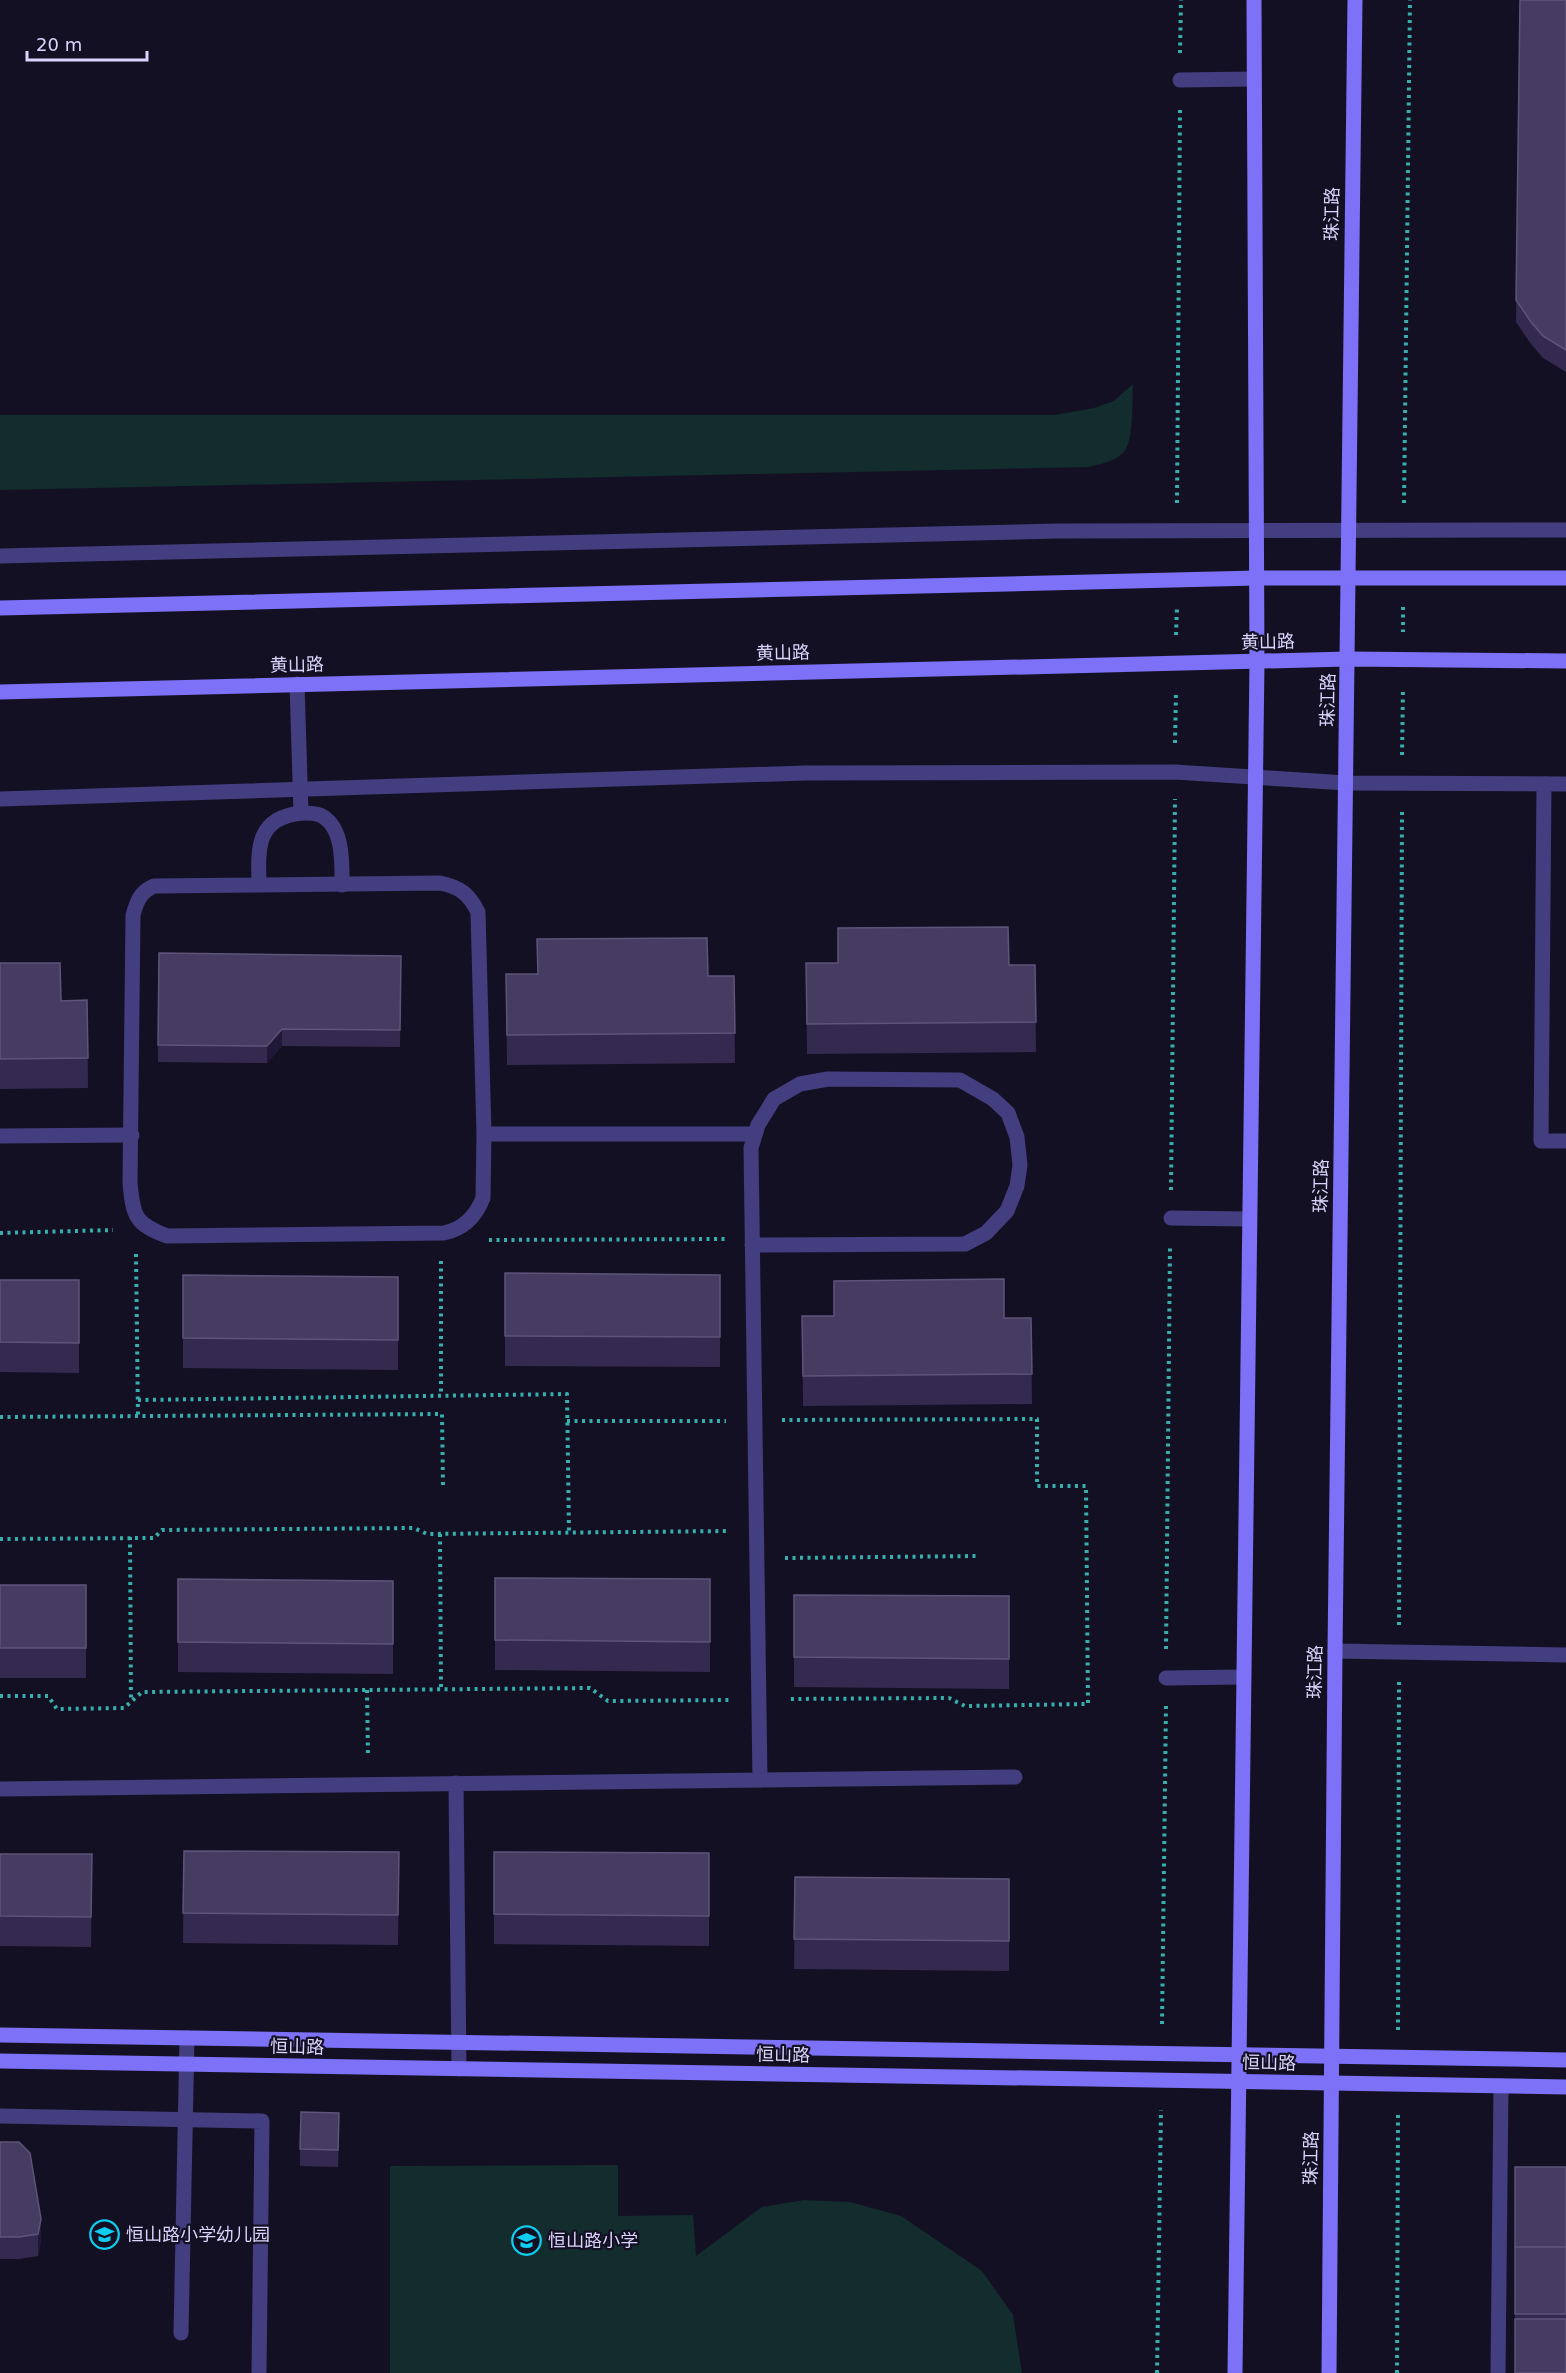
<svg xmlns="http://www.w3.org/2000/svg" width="1566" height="2373" font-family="'DejaVu Sans','Noto Sans SC',sans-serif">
  <rect width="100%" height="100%" fill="#141023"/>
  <!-- green -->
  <g fill="#132c2d">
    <path d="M 1133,384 C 1132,400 1134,442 1123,453 C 1114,462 1100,464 1088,467 L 0,490 L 0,415 L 1055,415 L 1094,408 L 1114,401 Z"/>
    <polygon points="618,2165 618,2216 693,2215 696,2256 762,2207 804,2200 850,2202 901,2216 982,2271 1013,2315 1022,2373 390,2373 390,2166"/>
  </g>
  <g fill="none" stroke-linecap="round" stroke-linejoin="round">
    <!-- path -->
    <g stroke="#36afae" stroke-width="4" stroke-dasharray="3 4.5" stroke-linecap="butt">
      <polyline points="1180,53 1181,0"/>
      <polyline points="1177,503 1180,109"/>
      <polyline points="1404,503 1410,0"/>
      <polyline points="1403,607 1403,632"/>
      <polyline points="1176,635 1177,607"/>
      <polyline points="1175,743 1176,691"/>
      <polyline points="1402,755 1403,688"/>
      <polyline points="1171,1190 1175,799"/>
      <polyline points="0,1233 113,1230"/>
      <polyline points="489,1240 725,1239"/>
      <polyline points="136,1254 138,1416"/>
      <polyline points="441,1261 441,1396"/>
      <polyline points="138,1400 567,1394 569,1532"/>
      <polyline points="0,1417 442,1414 443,1486"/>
      <polyline points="782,1420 1037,1419 1037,1486 1086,1486 1088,1704 965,1706 949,1698 787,1699"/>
      <polyline points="567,1421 726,1421"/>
      <polyline points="440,1534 441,1689"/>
      <polyline points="130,1537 131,1701"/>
      <polyline points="0,1539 154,1538 162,1530 414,1528 427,1534 729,1531"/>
      <polyline points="785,1558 980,1556"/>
      <polyline points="1399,1625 1402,811"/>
      <polyline points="1166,1649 1170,1246"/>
      <polyline points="367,1690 368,1756"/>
      <polyline points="0,1696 48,1696 57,1709 124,1708 142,1692 590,1688 608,1701 732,1700"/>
      <polyline points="1162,2024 1166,1705"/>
      <polyline points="1398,2030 1399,1681"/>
      <polyline points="1157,2373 1161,2110"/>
      <polyline points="1397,2373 1398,2113"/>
    </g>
    <!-- lane -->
    <g stroke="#433e7f" stroke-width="15">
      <polyline points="1180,80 1253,79"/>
      <polyline points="0,556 1059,531 1566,530"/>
      <polyline points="1544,784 1541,1141 1566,1141"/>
      <polyline points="0,799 805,773 1175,772 1346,783 1566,784"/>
      <path d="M 301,813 C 307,813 315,813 320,815 C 344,826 342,864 342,885"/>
      <path d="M 259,885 L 154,886 C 140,892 137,901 133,915 L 130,1183 C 133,1216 135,1224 167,1236 L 444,1233 C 463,1229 476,1216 483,1198 L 484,1134 L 478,912 C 469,894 460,887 440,883 L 259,885 C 258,848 256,818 301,813 L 297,684"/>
      <polyline points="484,1134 755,1134"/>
      <polyline points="0,1136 132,1135"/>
      <polyline points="1171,1218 1249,1219"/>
      <polyline points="752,1245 965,1244 986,1233 1007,1211 1017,1186 1020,1165 1017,1137 1008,1113 993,1099 960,1080 828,1079 800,1084 774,1099 758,1125 751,1148 760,1780"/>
      <polyline points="1335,1651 1566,1655"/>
      <polyline points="1166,1678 1243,1677"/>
      <polyline points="456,1783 459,2069"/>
      <polyline points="0,1789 1015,1777"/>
      <polyline points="0,2116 262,2121 259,2373"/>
      <polyline points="181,2333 187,2038"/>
      <polyline points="1498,2373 1501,2086"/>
    </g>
    <!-- secondary -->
    <g stroke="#7c71f7" stroke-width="15">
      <polyline points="0,608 1257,578 1566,578"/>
      <polyline points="0,692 1348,659 1566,661"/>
      <polyline points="0,2035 1566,2060"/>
      <polyline points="0,2061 1566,2087"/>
      <polyline points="1235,2373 1257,662 1254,0"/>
      <polyline points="1329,2373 1335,1651 1355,0"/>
    </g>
  </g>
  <!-- wall -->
  <g fill="#342a50">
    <polygon points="1520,0 1566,0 1566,372 1543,358 1531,344 1516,322"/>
    <polygon points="537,939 708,976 734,976 735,1063 507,1065 506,974 537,974"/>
    <polygon points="159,953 401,956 400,1047 282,1046 267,1063 158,1062"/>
    <polygon points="0,963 61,1001 87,1000 88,1088 0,1089"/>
    <polygon points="806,963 1035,965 1036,1052 807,1054"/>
    <polygon points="505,1273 720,1275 720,1367 505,1366"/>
    <polygon points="183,1275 398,1277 398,1370 183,1368"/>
    <polygon points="0,1280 79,1280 79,1373 0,1372"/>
    <polygon points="834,1281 1004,1318 1031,1318 1032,1404 803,1406 802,1316 834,1316"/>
    <polygon points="495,1578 710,1579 710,1672 495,1670"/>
    <polygon points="178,1579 393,1581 393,1674 178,1672"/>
    <rect x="0" y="1585" width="86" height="93"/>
    <polygon points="794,1595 1009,1596 1009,1689 794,1687"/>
    <polygon points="184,1851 399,1852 398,1945 183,1943"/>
    <polygon points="494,1852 709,1853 709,1946 494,1944"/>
    <polygon points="0,1854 92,1854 91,1947 0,1946"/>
    <polygon points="795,1877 1009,1879 1009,1971 794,1969"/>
    <polygon points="339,2130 338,2167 300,2166 300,2149"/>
    <polygon points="0,2142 41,2241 38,2256 19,2259 0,2259"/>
    <rect x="1515" y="2167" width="51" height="206"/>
  </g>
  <!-- shaded-wall -->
  <g fill="#1f1836">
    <polygon points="282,1029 282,1046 267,1063 267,1046"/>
    <polygon points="41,2219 41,2241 38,2256 38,2234"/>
  </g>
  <!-- building -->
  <g fill="#463c62" stroke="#5d547a" stroke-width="1.5">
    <polygon points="1520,0 1566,0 1566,350 1543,336 1531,322 1516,300"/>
    <polygon points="1008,927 1009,965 1035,965 1036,1022 807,1024 806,963 838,963 838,928"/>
    <polygon points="707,938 708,976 734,976 735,1033 507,1035 506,974 538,974 537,939"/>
    <polygon points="159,953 401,956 400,1030 282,1029 267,1046 158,1045"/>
    <polygon points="0,963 60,963 61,1001 87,1000 88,1058 0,1059"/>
    <polygon points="505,1273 720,1275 720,1337 505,1336"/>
    <polygon points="183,1275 398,1277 398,1340 183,1338"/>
    <polygon points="1004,1279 1004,1318 1031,1318 1032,1374 803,1376 802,1316 834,1316 834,1281"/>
    <polygon points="0,1280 79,1280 79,1343 0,1342"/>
    <polygon points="495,1578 710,1579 710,1642 495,1640"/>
    <polygon points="178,1579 393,1581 393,1644 178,1642"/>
    <rect x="0" y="1585" width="86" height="63"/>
    <polygon points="794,1595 1009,1596 1009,1659 794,1657"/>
    <polygon points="184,1851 399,1852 398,1915 183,1913"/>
    <polygon points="494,1852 709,1853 709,1916 494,1914"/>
    <polygon points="0,1854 92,1854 91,1917 0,1916"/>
    <polygon points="795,1877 1009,1879 1009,1941 794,1939"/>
    <polygon points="301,2112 339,2113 338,2150 300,2149"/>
    <polygon points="0,2142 19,2142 30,2153 41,2219 38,2234 19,2237 0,2237"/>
    <rect x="1515" y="2167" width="51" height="80"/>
    <rect x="1515" y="2247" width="51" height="67"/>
    <rect x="1515" y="2319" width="51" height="54"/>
  </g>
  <!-- icons -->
  <defs>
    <symbol id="school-ring" viewBox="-11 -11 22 22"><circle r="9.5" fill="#141023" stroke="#0ecdef" stroke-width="1.5"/><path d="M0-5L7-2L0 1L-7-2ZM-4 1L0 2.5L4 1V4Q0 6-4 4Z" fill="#0ecdef"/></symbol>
  </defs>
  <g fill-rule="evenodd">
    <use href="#school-ring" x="88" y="2218" width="33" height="33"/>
    <use href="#school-ring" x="510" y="2224" width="33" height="33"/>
  </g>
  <g text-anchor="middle" stroke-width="4.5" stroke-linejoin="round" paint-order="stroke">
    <!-- street labels -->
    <g font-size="18" fill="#dbd4fc" stroke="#141023">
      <text transform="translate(1332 214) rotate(-89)" y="6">珠江路</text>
      <text transform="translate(1268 642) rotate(-1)" y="6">黄山路</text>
      <text transform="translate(783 653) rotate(-1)" y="6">黄山路</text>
      <text transform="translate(297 665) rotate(-1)" y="6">黄山路</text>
      <text transform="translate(1328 700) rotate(-89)" y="6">珠江路</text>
      <text transform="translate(1321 1186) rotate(-89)" y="6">珠江路</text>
      <text transform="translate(1315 1672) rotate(-89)" y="6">珠江路</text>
      <text transform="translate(297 2047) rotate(1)" y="6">恒山路</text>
      <text transform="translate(783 2055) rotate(1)" y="6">恒山路</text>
      <text transform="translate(1269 2063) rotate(1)" y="6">恒山路</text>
      <text transform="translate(1311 2158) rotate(-89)" y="6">珠江路</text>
    </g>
    <!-- poi labels -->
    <g font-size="18" fill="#dbd4fc" stroke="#141023" text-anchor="start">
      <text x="126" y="2241">恒山路小学幼儿园</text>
      <text x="548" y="2247">恒山路小学</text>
    </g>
  </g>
  <!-- scale -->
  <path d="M27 51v9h120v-9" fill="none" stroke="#dbd4fc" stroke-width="3"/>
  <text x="36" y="51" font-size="18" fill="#dbd4fc" stroke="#141023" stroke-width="4.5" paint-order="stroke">20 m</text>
</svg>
